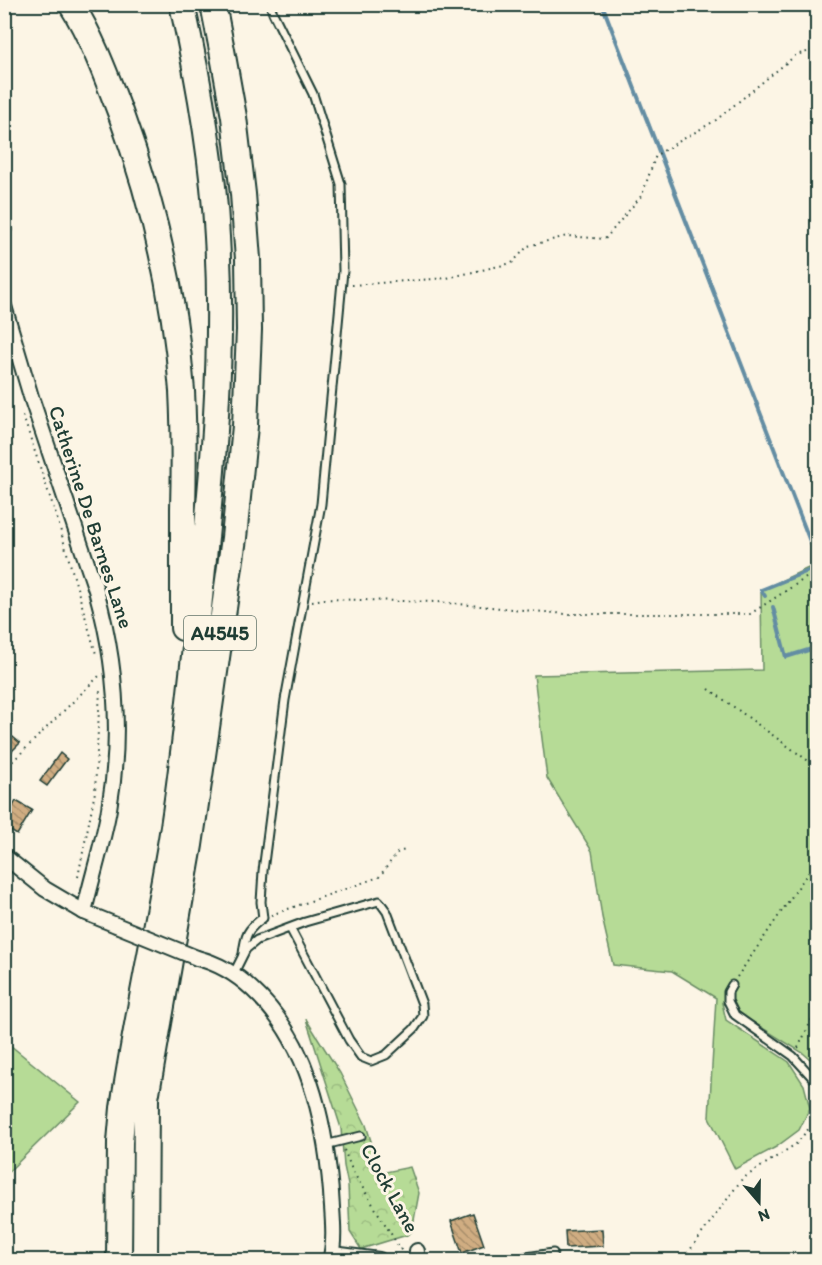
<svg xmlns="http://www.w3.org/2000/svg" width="822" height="1265" font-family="Itim,sans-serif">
  <defs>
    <pattern id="forest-crowns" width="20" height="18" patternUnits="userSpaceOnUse" patternTransform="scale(1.5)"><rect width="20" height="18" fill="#b6db96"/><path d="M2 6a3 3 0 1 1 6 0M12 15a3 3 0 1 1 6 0" fill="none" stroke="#9cbd82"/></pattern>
    <pattern id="building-back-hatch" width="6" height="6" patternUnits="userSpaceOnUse" patternTransform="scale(1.5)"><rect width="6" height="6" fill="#d0ad82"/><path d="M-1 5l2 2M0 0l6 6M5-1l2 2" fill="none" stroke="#a88e6b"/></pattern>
  </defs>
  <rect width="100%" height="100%" fill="#fcf5e5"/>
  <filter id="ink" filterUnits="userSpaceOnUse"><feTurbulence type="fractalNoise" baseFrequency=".0167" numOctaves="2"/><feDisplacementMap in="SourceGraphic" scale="12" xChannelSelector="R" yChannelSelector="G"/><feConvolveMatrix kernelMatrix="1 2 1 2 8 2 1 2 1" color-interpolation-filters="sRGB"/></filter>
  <g filter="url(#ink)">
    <!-- green -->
    <g fill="#b6db96" stroke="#6a8c65" stroke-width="1.5">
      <polygon points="817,564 817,1065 803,1053 722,1003 726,1020 789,1062 804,1085 810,1108 799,1130 776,1147 735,1169 709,1117 716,998 672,971 613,965 602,917 592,851 547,778 534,675 762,670 761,590"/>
      <polygon points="5,1041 80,1102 5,1175"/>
    </g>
    <!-- forest -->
    <polygon fill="url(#forest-crowns)" stroke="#6a8c65" stroke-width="1.5" points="306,1019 340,1073 366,1125 381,1173 410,1167 419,1193 412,1231 407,1235 361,1249 350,1232 348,1185 344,1166 341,1128"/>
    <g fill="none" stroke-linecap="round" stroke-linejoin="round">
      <!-- stream -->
      <g stroke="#638da3" stroke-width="4">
        <polyline points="602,4 818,562"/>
        <polyline points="765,596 761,590 818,567"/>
        <polyline points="773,607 786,657 818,647"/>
      </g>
    </g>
    <!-- building -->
    <g fill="url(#building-back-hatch)" stroke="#1f3d34" stroke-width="1.5">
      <polygon points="13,737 20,743 4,759 4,745"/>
      <polygon points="60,753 67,759 47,786 40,781"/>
      <polygon points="16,801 32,810 17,835 4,827 4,822"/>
      <polygon points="473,1213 484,1245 462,1253 451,1221"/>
      <polygon points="602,1229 603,1246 566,1248 565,1231"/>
    </g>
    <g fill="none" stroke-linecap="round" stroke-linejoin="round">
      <defs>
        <g id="lane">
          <polyline points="4,230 7,230"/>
          <path d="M 243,954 C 245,936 247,929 263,918 L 261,902 L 263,871 L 285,700 L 321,504 L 343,271 L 341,184 L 313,94 L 273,13 L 270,4"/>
          <polyline points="233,975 246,949 257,940 305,922 379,901 387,912 422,1004 423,1016 414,1029 386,1055 371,1061 361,1057 349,1040 290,928"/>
          <polyline points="732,985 728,992 728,1001 735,1015 793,1056 812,1077"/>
          <polyline points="325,1145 361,1136"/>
          <polyline points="506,1260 553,1253"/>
        </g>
        <g id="street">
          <path d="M 4,306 L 32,400 L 96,590 C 116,661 122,735 109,809 C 103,843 92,877 84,912 L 116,925"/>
          <polyline points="4,856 45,889 84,912"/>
          <path d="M 197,958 C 217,963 237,975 252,989 C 308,1040 325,1120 331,1192 C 332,1213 336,1241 330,1260"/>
          <polyline points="333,1254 379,1260"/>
          <polyline points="416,1260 417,1251"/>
        </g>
        <g id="highway">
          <path d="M 71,4 C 91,35 107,78 120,112 C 153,202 175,296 182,391 C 184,430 184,470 183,509 C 183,549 183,588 183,628"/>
          <path d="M 119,1260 L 120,1142 L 123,1108 C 137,1014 158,921 173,827 C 185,748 193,668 201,588 C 213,471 224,354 217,237 C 213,158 199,81 182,4"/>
          <polyline points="145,1260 146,1098 190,845 210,707 234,538 245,426 249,330 248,259 243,194 234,117 222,50 213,4"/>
        </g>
      </defs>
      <!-- lane casing -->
      <use href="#lane" stroke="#1f3d34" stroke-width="11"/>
      <!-- street casing -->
      <use href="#street" stroke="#1f3d34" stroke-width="18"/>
      <!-- highway casing -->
      <use href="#highway" stroke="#1f3d34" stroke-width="28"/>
      <!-- path -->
      <g stroke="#1f3d34" stroke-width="2" stroke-dasharray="1.5 4.5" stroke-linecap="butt">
        <polyline points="352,285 447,278 512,263 528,246 567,236 605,239 642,195 656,155 716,120 796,55 818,49"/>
        <polyline points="23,416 57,518 96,654"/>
        <polyline points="312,601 325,599 437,602 566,614 750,614 818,570"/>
        <polyline points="709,689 818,768"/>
        <polyline points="4,784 12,762 99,676"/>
        <polyline points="78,877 95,792 100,689"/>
        <polyline points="271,915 379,877 397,853 407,849"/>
        <polyline points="737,977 818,858"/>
        <polyline points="798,1048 818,1007"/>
        <polyline points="344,1150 353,1172 404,1255"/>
        <polyline points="671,1260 687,1254 742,1179 796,1144 811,1126 818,1108"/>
      </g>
      <!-- lane -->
      <use href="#lane" stroke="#fcf5e5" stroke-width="7"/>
      <!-- street -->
      <use href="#street" stroke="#fcf5e5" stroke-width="14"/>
      <!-- highway -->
      <use href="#highway" stroke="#fcf5e5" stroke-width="24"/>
      <defs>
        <polyline id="street-bridge" points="116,925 197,958"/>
      </defs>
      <!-- street-bridge casing -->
      <use href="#street-bridge" stroke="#1f3d34" stroke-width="18" stroke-linecap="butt"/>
      <!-- street-bridge -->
      <use href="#street-bridge" stroke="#fcf5e5" stroke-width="14"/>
    </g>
  </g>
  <g text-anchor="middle" stroke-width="6" stroke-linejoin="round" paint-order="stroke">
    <!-- shield labels -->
    <rect fill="#fcf5e5" stroke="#617469" stroke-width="1.5" x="184" y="616" width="72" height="34" rx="4.5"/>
    <g font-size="20" font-weight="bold" fill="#1f3d34">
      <text x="220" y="640">A4545</text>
    </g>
    <!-- street labels -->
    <g font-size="21" fill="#1f3d34" stroke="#fcf5e5">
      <text transform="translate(91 517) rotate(72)" y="7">Catherine De Barnes Lane</text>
      <text transform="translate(390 1188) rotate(61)" y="7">Clock Lane</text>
    </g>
  </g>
  <!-- margin -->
  <rect width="822" height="1265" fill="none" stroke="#fcf5e5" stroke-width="24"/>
  <rect x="12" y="12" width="798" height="1241" fill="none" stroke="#1f3d34" stroke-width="2" filter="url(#ink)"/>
  <!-- north arrow -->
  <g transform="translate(759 1202) rotate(160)" stroke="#fcf5e5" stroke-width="4.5" paint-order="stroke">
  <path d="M0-4.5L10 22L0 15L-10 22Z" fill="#1f3d34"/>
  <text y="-9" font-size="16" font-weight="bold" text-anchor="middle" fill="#1f3d34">N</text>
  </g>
</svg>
